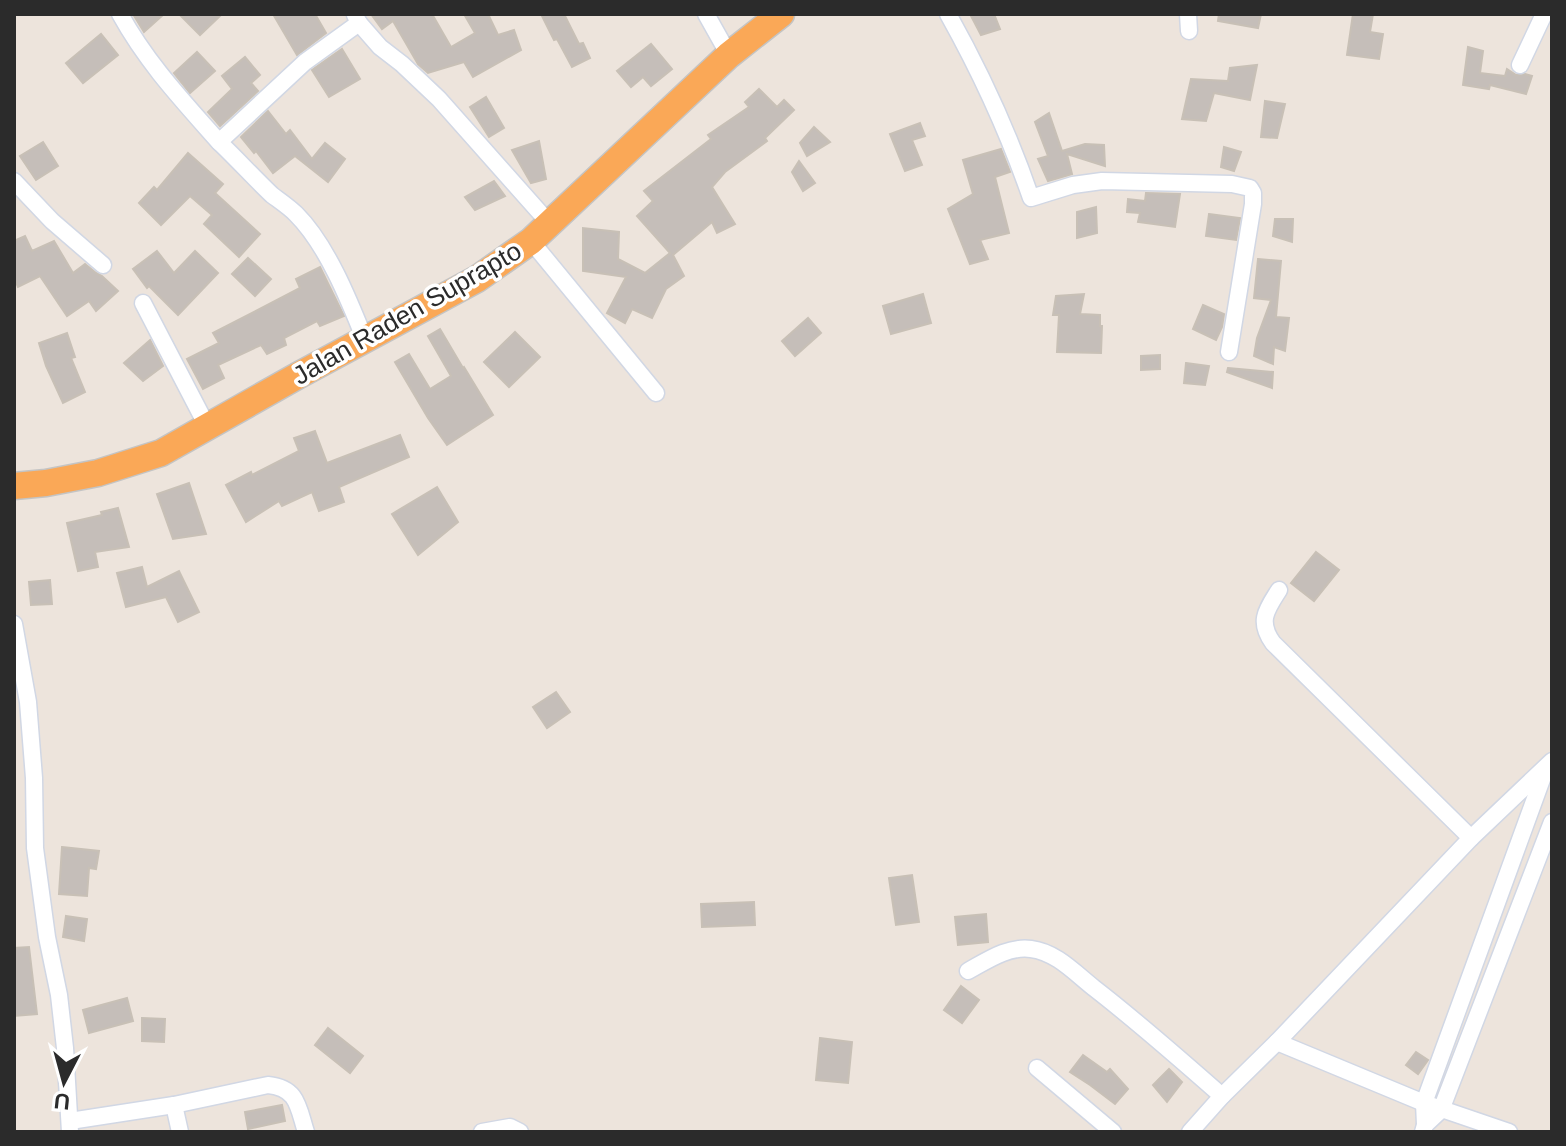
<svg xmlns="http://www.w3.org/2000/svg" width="1566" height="1146" font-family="Arial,sans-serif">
  <rect width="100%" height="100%" fill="#ede4dc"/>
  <!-- building -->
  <g fill="#c5beb9" stroke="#c8c0b6" stroke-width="2">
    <polygon points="133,14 164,14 144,32"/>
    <polygon points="179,14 222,14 200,35"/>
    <polygon points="273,14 315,14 326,33 297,55"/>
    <polygon points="371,14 432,14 451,47 475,33 464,14 488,14 498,35 514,30 521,50 473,77 464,62 428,73 418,64 393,21 382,29"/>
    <polygon points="541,14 564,14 579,44 583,43 590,58 572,67 557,39 554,40"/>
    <polygon points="970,14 994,14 1000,29 981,35"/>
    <polygon points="1219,14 1261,14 1258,28 1218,21"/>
    <polygon points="1353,14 1373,14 1370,32 1383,34 1379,59 1347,55"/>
    <polygon points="101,34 118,55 83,83 66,63"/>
    <polygon points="651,44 672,69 651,86 643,77 631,87 617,71"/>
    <polygon points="1468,47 1483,51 1480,73 1505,76 1507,69 1516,75 1525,74 1532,76 1526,94 1490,85 1489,89 1463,85"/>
    <polygon points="342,49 360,79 329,97 312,70"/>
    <polygon points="197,52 215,71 190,93 174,73"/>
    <polygon points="245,57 260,75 251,83 258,91 220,126 208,112 232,89 222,76"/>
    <polygon points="1257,65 1250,100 1214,93 1206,121 1182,119 1191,79 1228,81 1230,68"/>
    <polygon points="759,89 777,107 784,100 794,110 765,138 767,141 725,172 712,187 735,224 717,233 712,222 673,255 684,276 666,289 652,318 632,309 625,323 607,313 626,277 583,271 583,228 619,232 618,259 645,273 670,253 637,216 653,201 644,191 711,139 708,135 749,107 745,102"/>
    <polygon points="486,97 504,128 489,137 470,107"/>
    <polygon points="1265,101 1285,104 1277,138 1261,137"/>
    <polygon points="268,111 286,134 290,130 312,159 325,143 345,159 328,182 295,156 273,173 256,151 254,153 241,137"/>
    <polygon points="1049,113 1062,151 1085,144 1104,145 1105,166 1067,154 1072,174 1048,181 1038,159 1048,156 1035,122"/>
    <polygon points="920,123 925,136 912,140 922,165 905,171 890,134"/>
    <polygon points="814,127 830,142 807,156 800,143"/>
    <polygon points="539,141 546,179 531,183 512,150"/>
    <polygon points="43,142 58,166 36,180 20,156"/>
    <polygon points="1224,147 1241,152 1234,171 1221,167"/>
    <polygon points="1001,149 1010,172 995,177 1009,233 980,240 988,259 970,264 948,209 973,194 963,160"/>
    <polygon points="188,153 223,184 215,193 260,234 239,257 204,224 212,215 190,196 161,225 139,203 154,187 157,190"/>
    <polygon points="799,161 815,183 803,191 792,172"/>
    <polygon points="494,181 505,196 475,210 465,197"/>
    <polygon points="1146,193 1180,194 1175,227 1138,222 1140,213 1127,212 1128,199 1145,201"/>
    <polygon points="1096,207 1097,233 1077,238 1077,212"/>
    <polygon points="1209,214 1240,218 1236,240 1206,236"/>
    <polygon points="1275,219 1293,219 1292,242 1273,236"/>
    <polygon points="25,236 32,251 54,241 73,273 85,264 96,273 102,276 118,291 96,311 89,301 67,316 40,276 18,287 14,278 14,241"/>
    <polygon points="157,251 174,273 195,251 218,273 178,315 149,286 147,288 133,269"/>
    <polygon points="248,258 271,279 255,296 232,274"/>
    <polygon points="1258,259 1281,261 1276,317 1289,318 1285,351 1274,347 1273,364 1254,356 1257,338 1271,300 1254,298"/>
    <polygon points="320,267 344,316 320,326 317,321 284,338 286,345 267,354 261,345 218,365 224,378 203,389 187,359 219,343 213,333 300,288 296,279"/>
    <polygon points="923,294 931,323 891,334 883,306"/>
    <polygon points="1084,294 1080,314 1100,315 1100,326 1102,326 1101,353 1057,352 1059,315 1053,315 1056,296"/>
    <polygon points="1203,305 1224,314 1222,327 1216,340 1193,329"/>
    <polygon points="808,318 821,333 795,356 782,341"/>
    <polygon points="440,329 463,368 464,367 493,415 447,445 428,418 395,362 409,354 430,389 451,376 428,336"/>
    <polygon points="515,332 540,357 509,387 484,362"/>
    <polygon points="67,333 75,357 71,358 85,392 63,403 46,366 39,343"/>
    <polygon points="150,340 163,366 143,381 124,363"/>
    <polygon points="1160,355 1160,369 1141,370 1141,356"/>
    <polygon points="1186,363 1209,366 1205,385 1184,383"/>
    <polygon points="1228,368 1273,372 1272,388 1227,372"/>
    <polygon points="315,431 327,463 400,435 409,457 339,487 344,502 319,511 312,492 282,506 279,501 246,522 226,485 251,472 252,475 299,451 294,438"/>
    <polygon points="189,483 206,534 173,539 157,494"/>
    <polygon points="437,487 458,522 418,555 392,514"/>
    <polygon points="118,508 129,547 95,552 98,567 78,571 67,523 102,515 101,512"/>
    <polygon points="1316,552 1339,570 1314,601 1291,583"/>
    <polygon points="142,567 147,587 179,571 199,612 178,622 166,597 126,607 117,573"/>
    <polygon points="50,580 52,604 31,605 29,582"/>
    <polygon points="556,692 570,712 547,728 533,707"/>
    <polygon points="62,847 99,851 96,869 89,868 87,896 59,894"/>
    <polygon points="912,875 919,922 896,925 889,878"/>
    <polygon points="754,902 755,925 702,927 701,904"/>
    <polygon points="986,914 988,942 958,945 955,917"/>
    <polygon points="66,916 87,919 84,941 63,937"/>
    <polygon points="29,947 37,1014 14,1016 14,948"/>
    <polygon points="961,986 979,1000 962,1023 944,1010"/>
    <polygon points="127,998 133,1021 89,1033 83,1010"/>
    <polygon points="142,1018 165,1019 164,1042 142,1041"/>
    <polygon points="328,1028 363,1056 350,1073 315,1045"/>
    <polygon points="820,1038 852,1042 848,1083 816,1080"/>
    <polygon points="1416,1052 1428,1060 1418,1074 1406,1065"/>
    <polygon points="1083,1055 1107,1072 1110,1069 1128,1089 1115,1104 1090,1085 1070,1072"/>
    <polygon points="1169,1069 1182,1082 1167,1102 1153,1085"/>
    <polygon points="282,1105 285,1121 248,1129 245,1112"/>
  </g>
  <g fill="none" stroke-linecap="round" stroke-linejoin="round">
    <defs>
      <g id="minor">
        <path d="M 120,14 C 147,63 182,100 219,142 L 305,62 L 359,23"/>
        <polyline points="706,14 729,55"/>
        <path d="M 948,14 C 981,73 1009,134 1031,198 L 1073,185 L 1102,181 L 1232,184 L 1250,188 L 1253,193 L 1253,204 L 1229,352"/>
        <polyline points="1188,14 1189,31"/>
        <polyline points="355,15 359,23 380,47 402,64 439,99 550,224"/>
        <polyline points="1520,65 1544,14"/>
        <path d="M 219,142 C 237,159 254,178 272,195 C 280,201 289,207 296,214 C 327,245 349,300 365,340"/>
        <polyline points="14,181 52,221 103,265"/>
        <polyline points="531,241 656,393"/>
        <polyline points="143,303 208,428"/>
        <path d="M 1279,590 C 1267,609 1257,621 1273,643 L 1471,838"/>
        <polyline points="14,624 28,702 34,778 35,848 47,937 59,995 65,1048 70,1132"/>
        <path d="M 968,971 C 988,960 1008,946 1031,949 C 1056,952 1075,973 1094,988 C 1138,1022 1180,1059 1222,1096"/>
        <polyline points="1277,1042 1424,1103 1509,1132"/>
        <polyline points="1037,1068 1113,1132"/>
        <polyline points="174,1105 180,1132"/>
        <path d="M 70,1121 L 174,1105 L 268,1085 C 298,1088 298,1107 306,1132"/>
        <polyline points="1425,1125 1441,1110 1552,822"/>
        <polyline points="482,1132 510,1127 520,1132"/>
        <polyline points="1190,1132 1222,1096 1277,1042 1471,838 1552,761"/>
        <polyline points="1423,1132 1425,1125 1424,1103 1545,771"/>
      </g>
      <polyline id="trunk" points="14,486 46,483 98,473 161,453 299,375 477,279 531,241 729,55 781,14"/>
    </defs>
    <!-- minor casing -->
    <use href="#minor" stroke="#d1d7e4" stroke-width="19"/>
    <!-- trunk casing -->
    <use href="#trunk" stroke="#c4c4c4" stroke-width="29"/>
    <!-- minor -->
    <use href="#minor" stroke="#fff" stroke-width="16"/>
    <!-- trunk -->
    <use href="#trunk" stroke="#faa857" stroke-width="26"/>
  </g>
  <g text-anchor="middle" stroke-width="7" stroke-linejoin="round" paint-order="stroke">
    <!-- street labels -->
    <g font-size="26" fill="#2b2b2b" stroke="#fff">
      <text transform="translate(407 313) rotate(-30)" y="9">Jalan Raden Suprapto</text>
    </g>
  </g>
  <!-- border -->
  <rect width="1566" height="1146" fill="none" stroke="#2b2b2b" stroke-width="32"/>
  <!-- north arrow -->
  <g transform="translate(64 1082) rotate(186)" stroke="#ffffff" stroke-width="6" paint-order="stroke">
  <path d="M0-6L14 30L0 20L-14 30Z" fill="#2b2b2b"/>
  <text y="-12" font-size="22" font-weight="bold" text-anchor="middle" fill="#2b2b2b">U</text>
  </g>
</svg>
